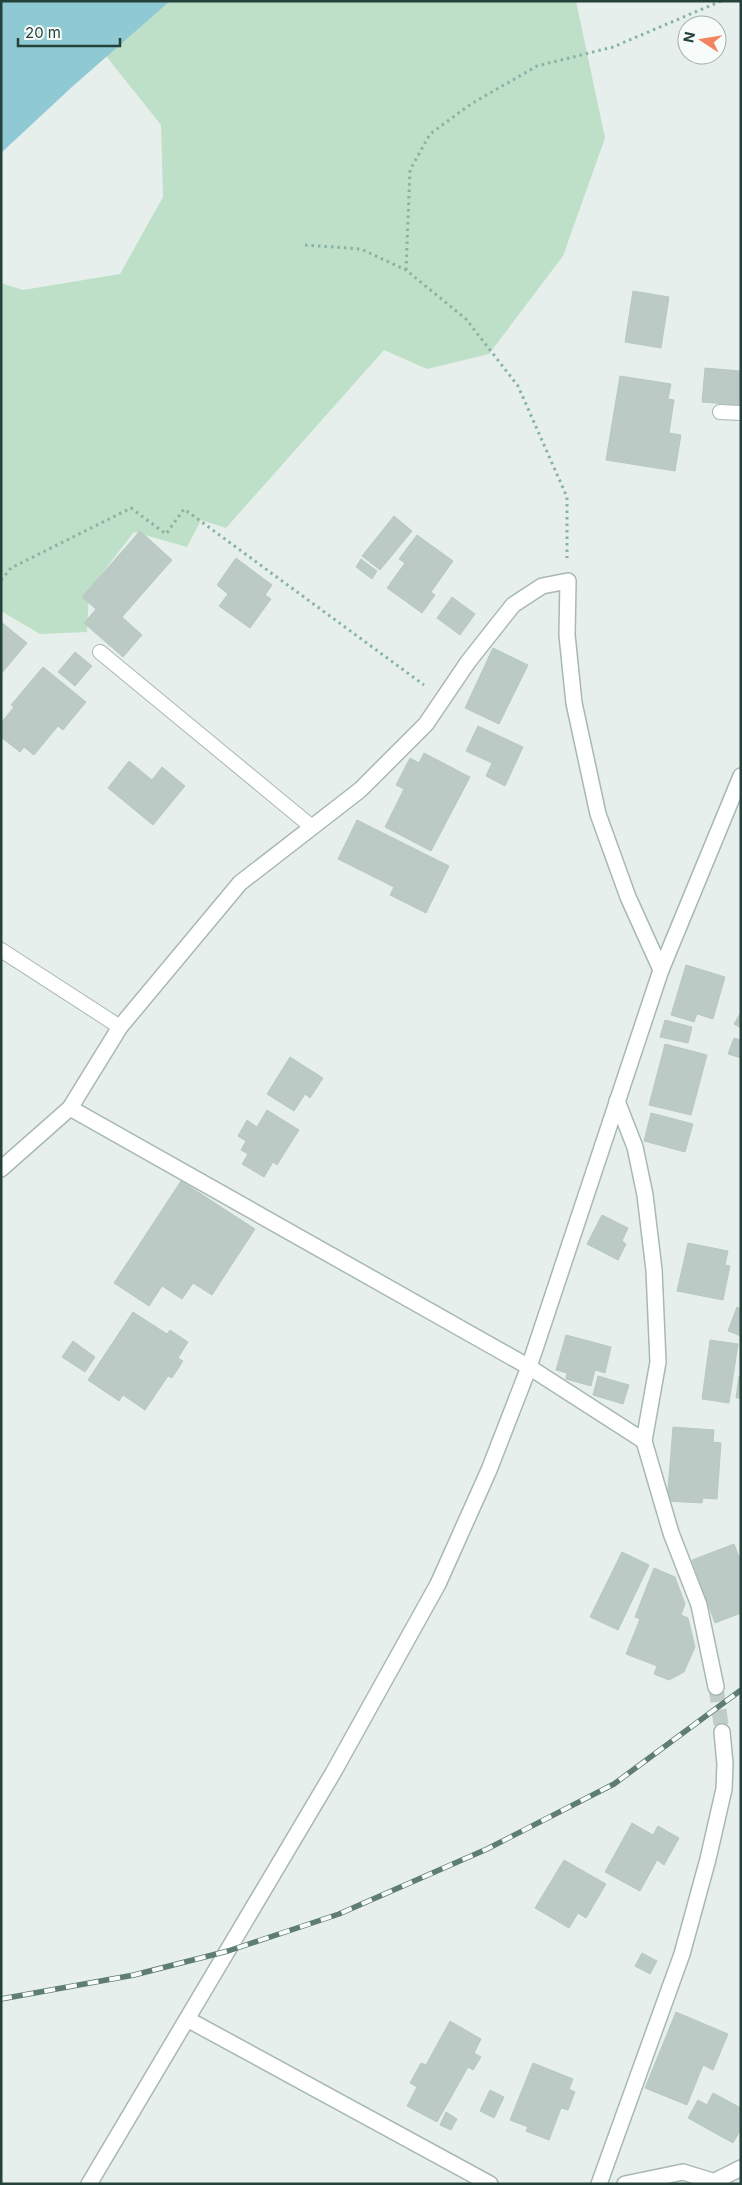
<svg xmlns="http://www.w3.org/2000/svg" width="742" height="2185" font-family="Inter,sans-serif">
  <rect width="100%" height="100%" fill="#e6efeb"/>
  <!-- green -->
  <polygon fill="#bfe0c8" points="170,1 576,1 605,138 563,256 489,354 427,369 384,350 226,528 201,520 187,547 134,532 89,590 87,632 40,634 1,611 1,283 23,290 120,274 163,197 161,125 106,56"/>
  <!-- water -->
  <polygon fill="#8ec9d4" points="1,1 170,1 73,86 1,153"/>
  <!-- building -->
  <g fill="#bbcac4" stroke="#b8c9c2">
    <polygon points="633,291 669,297 661,348 625,342"/>
    <polygon points="705,368 741,371 739,405 702,402"/>
    <polygon points="620,376 671,384 668,399 674,400 669,433 681,435 675,471 606,460"/>
    <polygon points="394,516 412,531 380,570 362,556"/>
    <polygon points="140,531 172,560 122,617 142,635 123,657 84,623 96,609 82,597"/>
    <polygon points="417,535 453,561 431,592 435,595 422,613 387,588 405,563 399,559"/>
    <polygon points="236,558 272,585 265,595 271,599 250,628 219,606 228,594 217,585"/>
    <polygon points="361,559 377,571 372,579 356,567"/>
    <polygon points="452,597 475,614 460,635 437,618"/>
    <polygon points="1,622 27,643 1,674"/>
    <polygon points="493,648 528,665 499,724 465,708"/>
    <polygon points="75,652 92,666 75,686 58,672"/>
    <polygon points="43,667 86,702 63,730 58,726 34,755 24,747 20,752 1,737 1,723 14,707 11,705"/>
    <polygon points="478,726 523,747 505,786 486,776 492,763 466,751"/>
    <polygon points="424,753 470,777 431,851 385,827 404,789 396,785 410,758 419,763"/>
    <polygon points="129,761 152,780 162,767 185,786 153,825 108,788"/>
    <polygon points="357,820 449,866 426,913 390,895 394,887 338,859"/>
    <polygon points="686,965 725,977 713,1019 697,1014 694,1022 671,1015"/>
    <polygon points="741,1012 741,1028 734,1024"/>
    <polygon points="665,1020 692,1027 688,1043 660,1037"/>
    <polygon points="734,1038 741,1040 741,1058 728,1054"/>
    <polygon points="665,1044 707,1055 691,1115 649,1105"/>
    <polygon points="290,1057 323,1078 310,1098 305,1094 294,1111 267,1094"/>
    <polygon points="267,1110 299,1130 277,1165 273,1162 264,1177 242,1164 248,1154 241,1150 246,1141 238,1136 247,1120 257,1127"/>
    <polygon points="651,1113 693,1124 685,1152 644,1141"/>
    <polygon points="181,1181 255,1229 212,1295 193,1283 182,1299 162,1286 149,1306 114,1283"/>
    <polygon points="602,1215 628,1228 622,1241 626,1244 618,1260 587,1244"/>
    <polygon points="688,1243 728,1251 725,1265 730,1266 723,1300 677,1291"/>
    <polygon points="737,1307 741,1309 741,1336 728,1331"/>
    <polygon points="133,1312 167,1334 170,1330 188,1342 178,1358 183,1361 172,1378 168,1376 145,1410 123,1395 119,1401 88,1380"/>
    <polygon points="566,1335 611,1347 605,1373 595,1370 591,1386 566,1379 567,1373 556,1370"/>
    <polygon points="710,1340 738,1344 729,1403 702,1399"/>
    <polygon points="73,1341 95,1357 85,1372 62,1357"/>
    <polygon points="598,1376 629,1385 623,1404 593,1395"/>
    <polygon points="739,1376 741,1376 741,1398 736,1398"/>
    <polygon points="673,1427 714,1430 713,1442 721,1443 717,1499 703,1498 702,1503 667,1501"/>
    <polygon points="734,1544 741,1562 741,1613 715,1623 692,1560"/>
    <polygon points="622,1552 649,1565 618,1630 590,1617"/>
    <polygon points="654,1568 675,1577 685,1604 681,1615 688,1618 695,1647 684,1672 669,1680 654,1674 657,1666 626,1654 640,1619 635,1617"/>
    <polygon points="632,1823 653,1835 658,1826 679,1838 664,1865 657,1860 640,1891 605,1872"/>
    <polygon points="564,1860 606,1884 586,1918 578,1913 569,1928 535,1908"/>
    <polygon points="642,1953 657,1961 650,1974 635,1966"/>
    <polygon points="676,2012 728,2034 713,2070 703,2065 687,2105 645,2088"/>
    <polygon points="450,2021 481,2039 474,2053 481,2057 473,2070 468,2067 437,2122 407,2106 417,2087 410,2083 421,2063 426,2065"/>
    <polygon points="533,2063 573,2079 569,2089 575,2092 568,2110 561,2108 549,2140 526,2131 528,2127 510,2120"/>
    <polygon points="490,2090 504,2097 494,2118 480,2111"/>
    <polygon points="713,2093 741,2108 741,2129 733,2143 688,2118 698,2100 707,2105"/>
    <polygon points="446,2112 457,2119 451,2130 440,2125"/>
  </g>
  <g fill="none" stroke-linecap="round" stroke-linejoin="round">
    <!-- minor-tunnel -->
    <polyline stroke="#bfccc8" stroke-width="15" stroke-dasharray="15 8" stroke-linecap="butt" points="716,1687 722,1732"/>
    <defs>
      <g id="service">
        <polyline points="720,412 741,413"/>
        <polyline points="100,652 312,827"/>
        <polyline points="1,950 120,1027"/>
      </g>
      <g id="minor">
        <polyline points="617,1101 635,1147 645,1195 654,1270 658,1362 644,1441"/>
        <polyline points="70,1108 529,1367 644,1441 671,1533 699,1605 716,1687"/>
        <polyline points="1,1169 70,1108 120,1027 240,883 360,790 426,724 468,662 513,605 542,586 568,581 567,635 574,703 598,814 628,897 661,970"/>
        <polyline points="715,2181 741,2168"/>
        <polyline points="599,2184 682,1954 708,1859 724,1789 725,1764 722,1732"/>
      </g>
      <g id="tertiary">
        <polyline points="187,2019 490,2184"/>
        <polyline points="89,2184 333,1773 438,1584 489,1470 529,1367 661,970 741,776"/>
        <polyline points="625,2184 683,2172 722,2184"/>
      </g>
    </defs>
    <!-- service casing -->
    <use href="#service" stroke="#a8b8b2" stroke-width="16"/>
    <!-- minor casing -->
    <use href="#minor" stroke="#a8b8b2" stroke-width="18"/>
    <!-- tertiary casing -->
    <use href="#tertiary" stroke="#a8b8b2" stroke-width="18"/>
    <!-- path -->
    <g stroke="#86b3a5" stroke-width="3" stroke-dasharray="2.5 4" stroke-linecap="butt">
      <polyline points="305,245 361,249 406,270 466,319 518,386 567,497 567,558"/>
      <polyline points="406,270 410,170 430,134 471,104 537,66 613,47 721,1"/>
      <polyline points="1,580 11,568 131,508 166,534 184,509 424,685"/>
    </g>
    <!-- service -->
    <use href="#service" stroke="#fff" stroke-width="14"/>
    <!-- minor -->
    <use href="#minor" stroke="#fff" stroke-width="15"/>
    <!-- tertiary -->
    <use href="#tertiary" stroke="#fff" stroke-width="15"/>
    <defs>
      <polyline id="rail" points="1,1999 134,1975 228,1951 339,1914 487,1849 614,1784 741,1690"/>
    </defs>
    <!-- rail casing -->
    <use href="#rail" stroke="#5f7d75" stroke-width="5.5"/>
    <!-- rail -->
    <use href="#rail" stroke="#f7fbf9" stroke-width="4" stroke-dasharray="11" stroke-linecap="butt"/>
  </g>
  <!-- border -->
  <rect width="742" height="2185" fill="none" stroke="#24423a" stroke-width="5"/>
  <!-- north arrow -->
  <g transform="translate(702 40) rotate(282)"><circle r="24" fill="#f7fbf9" stroke="#a3b1ad"/>
  <path d="M0-4L9 19L0 12L-9 19Z" fill="#f4845f"/>
  <text y="-8" font-size="14" font-weight="bold" text-anchor="middle" fill="#24423a">N</text>
  </g>
  <!-- scale -->
  <path d="M18 38v8h102v-8" fill="none" stroke="#24423a" stroke-width="2.5"/>
  <text x="25" y="38" font-size="15" fill="#24423a" stroke="#f7fbf9" stroke-width="4" paint-order="stroke">20 m</text>
</svg>
